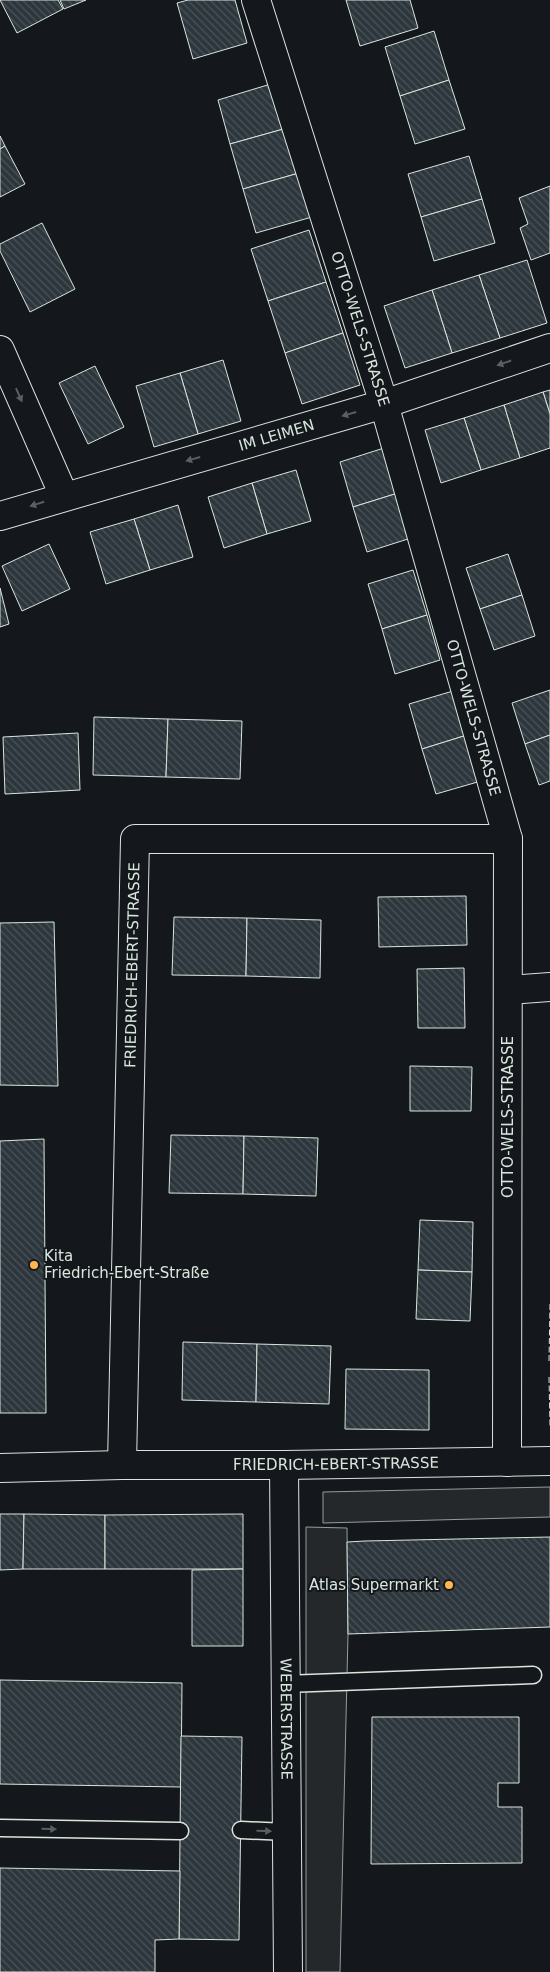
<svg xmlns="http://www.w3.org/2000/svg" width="550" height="1972" font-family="'DejaVu Sans',sans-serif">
  <defs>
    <pattern id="building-back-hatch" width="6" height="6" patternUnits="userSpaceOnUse" patternTransform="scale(1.25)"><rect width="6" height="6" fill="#2c363c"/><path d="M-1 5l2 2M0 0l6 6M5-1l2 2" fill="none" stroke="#4a5358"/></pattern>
  </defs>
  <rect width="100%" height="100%" fill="#14181c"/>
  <!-- parking -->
  <g fill="#24282b" stroke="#939e99">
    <polygon points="550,1487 550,1517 323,1523 323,1492"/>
    <polygon points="306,1527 347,1528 348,1634 340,1972 306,1972"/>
  </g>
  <!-- building -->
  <g fill="url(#building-back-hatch)" stroke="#d8e6dc">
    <polygon points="0,0 58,0 63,9 17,33"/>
    <polygon points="60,0 86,0 64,9"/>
    <polygon points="188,0 235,0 247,43 193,59 177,3"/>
    <polygon points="346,0 410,0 418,28 360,46"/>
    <polygon points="434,31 449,80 400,96 385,47"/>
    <polygon points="449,80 465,129 415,144 400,96"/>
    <polygon points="274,83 287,128 230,144 218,100"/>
    <polygon points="287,128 299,173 243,189 230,144"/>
    <polygon points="0,136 5,146 0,149"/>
    <polygon points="5,146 25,184 0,197 0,149"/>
    <polygon points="469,156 482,199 421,217 408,174"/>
    <polygon points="299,173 312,217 256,233 243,189"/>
    <polygon points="550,186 550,253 531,260 520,228 528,224 519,198"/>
    <polygon points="482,199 495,243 434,261 421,217"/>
    <polygon points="42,223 75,289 30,312 0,251 0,244"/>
    <polygon points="309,230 326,282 268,301 251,249"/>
    <polygon points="527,260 547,323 500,338 479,275"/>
    <polygon points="479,275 500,338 452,353 432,290"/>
    <polygon points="326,282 343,333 285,353 268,301"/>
    <polygon points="432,290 452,353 405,368 384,306"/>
    <polygon points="343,333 360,385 302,404 285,353"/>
    <polygon points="223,360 241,421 198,434 180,373"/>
    <polygon points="95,366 124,427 88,444 59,383"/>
    <polygon points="180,373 198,434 154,447 136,386"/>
    <polygon points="550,390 550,414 543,392"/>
    <polygon points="543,392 550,414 550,448 520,458 504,405"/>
    <polygon points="504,405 520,458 481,470 464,418"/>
    <polygon points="464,418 481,470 441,483 425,430"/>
    <polygon points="384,448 398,493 353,507 340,462"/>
    <polygon points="296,470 311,521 267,534 252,483"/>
    <polygon points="252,483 267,534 224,548 208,497"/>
    <polygon points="398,493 411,538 367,552 353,507"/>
    <polygon points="178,505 193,557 150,570 134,519"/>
    <polygon points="134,519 150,570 106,584 90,532"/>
    <polygon points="49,544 70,589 22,611 2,566"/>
    <polygon points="508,554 522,595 480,609 466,568"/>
    <polygon points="413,570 427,615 382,629 368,584"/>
    <polygon points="0,588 9,624 0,627"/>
    <polygon points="522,595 535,636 494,650 480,609"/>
    <polygon points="427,615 440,660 395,674 382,629"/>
    <polygon points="550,690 550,735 525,744 512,703"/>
    <polygon points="453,691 467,735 422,749 409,704"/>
    <polygon points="94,717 168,719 166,777 93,775"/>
    <polygon points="168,719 242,721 240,779 166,777"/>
    <polygon points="78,733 80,790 5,794 3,737"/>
    <polygon points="467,735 481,781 436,794 422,749"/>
    <polygon points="550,735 550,781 539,785 525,744"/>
    <polygon points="466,896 467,945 379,947 378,897"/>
    <polygon points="174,917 247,918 246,976 172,975"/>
    <polygon points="247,918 321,920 320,978 246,976"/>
    <polygon points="54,922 58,1086 0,1085 0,923"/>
    <polygon points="464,968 465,1028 418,1028 417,969"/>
    <polygon points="410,1066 472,1067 471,1111 410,1111"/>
    <polygon points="171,1135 244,1136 243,1194 169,1193"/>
    <polygon points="244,1136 318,1138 316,1196 243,1194"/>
    <polygon points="44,1139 46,1413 0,1413 0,1141"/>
    <polygon points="420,1220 473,1222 472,1272 418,1270"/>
    <polygon points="418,1270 472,1272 470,1321 416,1319"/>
    <polygon points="183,1342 257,1344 256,1402 182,1400"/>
    <polygon points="257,1344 331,1346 329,1404 256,1402"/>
    <polygon points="346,1369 429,1370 429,1430 345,1429"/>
    <polygon points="0,1514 24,1514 23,1569 0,1570"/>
    <polygon points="24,1514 105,1515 105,1569 23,1569"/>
    <polygon points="243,1514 243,1569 105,1569 105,1515"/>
    <polygon points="550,1537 550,1627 348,1634 347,1542 365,1541"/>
    <polygon points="243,1569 243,1646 192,1646 192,1570"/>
    <polygon points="0,1680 182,1683 181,1787 0,1784"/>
    <polygon points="372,1717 519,1717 519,1783 498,1783 498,1807 522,1807 522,1863 371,1864"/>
    <polygon points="181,1736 242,1737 239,1940 179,1939"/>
    <polygon points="0,1868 180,1871 179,1939 155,1940 155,1972 0,1972"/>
  </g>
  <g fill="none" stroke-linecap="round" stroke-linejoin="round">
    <defs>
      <g id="lane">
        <polyline points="285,1684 533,1675"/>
        <polyline points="0,1828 180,1831"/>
        <polyline points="241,1830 287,1832"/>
      </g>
      <g id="street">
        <path id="s1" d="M 256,0 L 384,404 L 508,839 L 507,1462"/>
        <polyline points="0,350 64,496"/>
        <path id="s2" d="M 0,516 L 384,404 L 550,348"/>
        <polyline points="509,990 550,987"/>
        <path id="s3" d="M 122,1465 L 135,839 L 508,839"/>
        <path id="s4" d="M 284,1465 L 288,1972"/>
        <path id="s5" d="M 0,1468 L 122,1465 L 284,1465 L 550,1461"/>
      </g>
    </defs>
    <!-- lane casing -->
    <use href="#lane" stroke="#d8e6dc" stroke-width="19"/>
    <!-- street casing -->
    <use href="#street" stroke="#d8e6dc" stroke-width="30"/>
    <!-- lane -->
    <use href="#lane" stroke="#14181c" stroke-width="16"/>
    <!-- street -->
    <use href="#street" stroke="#14181c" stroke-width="28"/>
    <!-- fence -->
    <g stroke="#d8e6dc" stroke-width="1" stroke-dasharray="6 2.5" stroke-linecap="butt">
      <polyline points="549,1361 550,1304"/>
      <polyline points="549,1377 550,1426"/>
    </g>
  </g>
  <!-- one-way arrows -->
  <defs><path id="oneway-solid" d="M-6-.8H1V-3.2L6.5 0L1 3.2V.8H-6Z" transform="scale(1.25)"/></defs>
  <g fill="#59605f">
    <use href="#oneway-solid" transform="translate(504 363) rotate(161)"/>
    <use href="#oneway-solid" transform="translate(19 395) rotate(66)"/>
    <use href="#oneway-solid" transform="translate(349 414) rotate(164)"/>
    <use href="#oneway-solid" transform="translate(193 459) rotate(164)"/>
    <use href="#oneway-solid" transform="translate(37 504) rotate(163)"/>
    <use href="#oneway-solid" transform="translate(49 1829) rotate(1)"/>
    <use href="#oneway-solid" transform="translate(264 1831) rotate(2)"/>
  </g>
  <!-- markers -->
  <g fill="#ffb74d" stroke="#14181c" stroke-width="2">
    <circle cx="34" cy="1265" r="5"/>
    <circle cx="449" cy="1585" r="5"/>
  </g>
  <g text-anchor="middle" stroke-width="4" stroke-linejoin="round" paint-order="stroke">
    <!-- street labels -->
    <g font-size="15" fill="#d8e6dc" stroke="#14181c">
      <text dy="5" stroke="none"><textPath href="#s1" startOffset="345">OTTO-WELS-STRASSE</textPath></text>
      <text dy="5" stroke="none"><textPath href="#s2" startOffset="288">IM LEIMEN</textPath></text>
      <text dy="5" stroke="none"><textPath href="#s1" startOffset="750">OTTO-WELS-STRASSE</textPath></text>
      <text dy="5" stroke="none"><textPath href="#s3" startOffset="500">FRIEDRICH-EBERT-STRASSE</textPath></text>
      <text transform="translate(508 1117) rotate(-90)" y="5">OTTO-WELS-STRASSE</text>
      <text dy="5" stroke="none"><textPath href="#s5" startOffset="336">FRIEDRICH-EBERT-STRASSE</textPath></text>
      <text dy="5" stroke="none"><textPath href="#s4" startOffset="254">WEBERSTRASSE</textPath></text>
    </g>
    <!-- poi labels -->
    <g font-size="15" fill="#d8e6dc" stroke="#14181c" text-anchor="start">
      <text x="44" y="1261">Kita<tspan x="44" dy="17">Friedrich-Ebert-Straße</tspan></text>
      <text x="439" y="1590" text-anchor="end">Atlas Supermarkt</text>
    </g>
  </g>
</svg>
